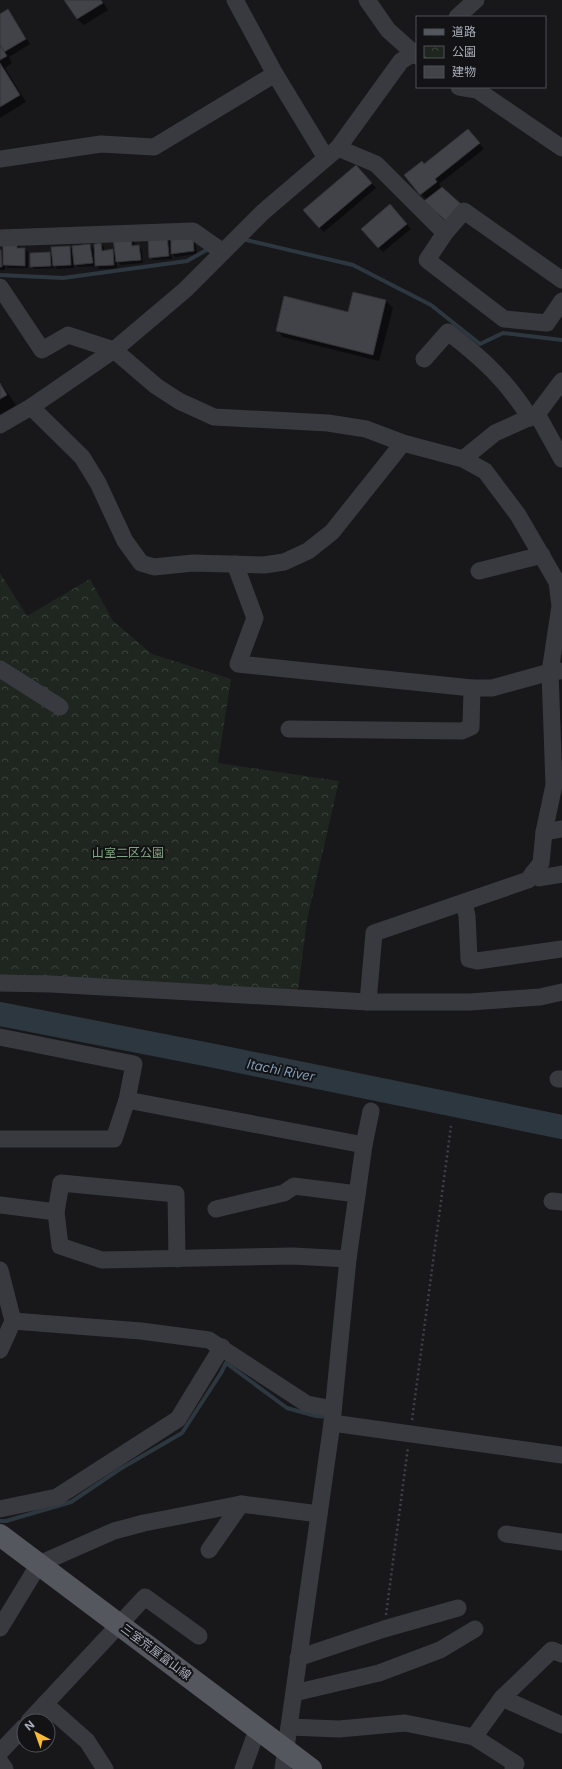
<svg xmlns="http://www.w3.org/2000/svg" width="562" height="1769" font-family="Inter,'Noto Sans JP',sans-serif">
  <defs>
    <pattern id="park-crowns" width="20" height="18" patternUnits="userSpaceOnUse"><rect width="20" height="18" fill="#1e261f"/><path d="M2 6a3 3 0 1 1 6 0M12 15a3 3 0 1 1 6 0" fill="none" stroke="#3c433e"/></pattern>
  </defs>
  <rect width="100%" height="100%" fill="#18181b"/>
  <!-- park -->
  <polygon fill="url(#park-crowns)" points="0,573 27,616 90,579 113,621 152,654 231,679 218,763 339,781 307,920 298,991 0,977"/>
  <!-- shadow -->
  <g fill="#0007">
    <polygon points="65,0 102,0 108,10 84,25 77,19"/>
    <polygon points="8,10 30,44 9,57 12,63 5,68 26,102 0,118 0,15"/>
    <polygon points="473,135 484,149 439,184 442,188 427,200 421,194 424,165"/>
    <polygon points="361,171 376,188 324,232 319,227"/>
    <polygon points="395,210 411,229 383,252 378,247"/>
    <polygon points="149,238 170,239 171,248 195,240 197,254 176,257 171,253 172,259 154,260 150,257"/>
    <polygon points="114,239 134,241 135,247 139,246 142,250 143,263 121,265 117,261 117,268 99,269 97,266 78,267 74,263 74,268 57,269 54,265 54,268 34,269 31,266 50,253 53,256 70,247 74,251 90,245 95,250 101,244 104,247 104,251 113,250 116,254"/>
    <polygon points="4,244 20,246 20,249 25,249 28,252 28,268 8,268 5,265 5,270 0,270 0,251 4,254"/>
    <polygon points="353,293 386,301 393,308 379,361 283,337 277,330 348,313"/>
    <polygon points="0,382 16,405 0,414"/>
  </g>
  <g fill="none" stroke-linecap="round" stroke-linejoin="round">
    <!-- stream -->
    <g stroke="#2d373f" stroke-width="4">
      <polyline points="242,239 353,265 431,305 480,344 503,333 562,340"/>
      <polyline points="0,275 63,278 187,261 210,248"/>
      <polyline points="0,1521 6,1521 71,1502 120,1469 182,1433 221,1373 226,1363 287,1408 316,1416 328,1417"/>
    </g>
    <!-- river -->
    <polyline stroke="#2d373f" stroke-width="24" points="0,1014 215,1056 562,1127"/>
  </g>
  <!-- building -->
  <g fill="#424348" stroke="#323237">
    <polygon points="64,0 101,0 103,3 77,19"/>
    <polygon points="8,9 26,39 4,52 0,45 0,14"/>
    <polygon points="0,45 7,56 0,60"/>
    <polygon points="0,63 20,95 0,107"/>
    <polygon points="468,129 480,143 435,179 437,182 420,195 404,175 422,161 424,164"/>
    <polygon points="356,165 372,183 319,228 303,210"/>
    <polygon points="442,187 462,205 446,221 424,201"/>
    <polygon points="390,204 407,224 378,248 361,229"/>
    <polygon points="167,235 169,256 149,258 148,237"/>
    <polygon points="193,236 194,251 171,254 171,238"/>
    <polygon points="131,237 132,246 139,245 141,260 116,262 113,238"/>
    <polygon points="17,241 17,248 25,248 25,266 3,265 3,243"/>
    <polygon points="101,243 102,251 113,249 114,265 95,266 94,244"/>
    <polygon points="90,244 93,263 74,265 72,246"/>
    <polygon points="70,246 71,265 53,266 51,247"/>
    <polygon points="0,250 1,250 2,267 0,267"/>
    <polygon points="50,252 51,266 30,267 30,253"/>
    <polygon points="353,292 386,300 373,355 276,331 284,296 348,312"/>
    <polygon points="0,383 7,395 0,399"/>
  </g>
  <g fill="none" stroke-linecap="round" stroke-linejoin="round">
    <!-- path -->
    <g stroke="#3f4147" stroke-width="2.5" stroke-dasharray="2 3" stroke-linecap="butt">
      <polyline points="412,1420 451,1126"/>
      <polyline points="386,1615 408,1447"/>
    </g>
    <!-- minor -->
    <g stroke="#393a40" stroke-width="17">
      <polyline points="235,0 275,74 326,158"/>
      <polyline points="367,0 388,30 417,56"/>
      <polyline points="457,17 476,0"/>
      <polyline points="459,87 477,90 562,148"/>
      <polyline points="338,148 376,164 445,233 427,260 504,319 547,323 562,301"/>
      <polyline points="0,159 101,144 154,147 275,74"/>
      <polyline points="445,233 464,211 562,280"/>
      <polyline points="0,238 193,231 223,252"/>
      <polyline points="0,287 42,350 68,335 114,350 156,386 179,401 214,417 328,423 366,429 403,443 463,459 485,471 518,515 557,582 560,606 550,672 554,785 544,832 541,863 528,880 374,933 368,1002"/>
      <path d="M 424,359 L 448,332 C 482,358 507,381 530,418"/>
      <polyline points="31,407 82,457 98,483 125,541 141,563 154,567 193,563 264,565 284,562 308,551 332,532 403,443"/>
      <polyline points="537,414 562,459"/>
      <polyline points="0,425 31,407 114,350 185,290 263,212 338,148 401,61 417,51"/>
      <polyline points="463,459 495,433 537,414 562,381"/>
      <polyline points="235,564 255,618 238,664 472,688"/>
      <polyline points="479,571 542,555"/>
      <polyline points="0,669 60,707"/>
      <polyline points="289,729 462,731 471,727 472,688 492,688 550,672 560,671"/>
      <polyline points="544,832 562,829"/>
      <polyline points="533,873 539,878 562,874"/>
      <polyline points="464,902 467,916 469,959 477,961 562,949"/>
      <polyline points="0,983 51,984 368,1002 470,1002 540,997 562,992"/>
      <polyline points="0,1037 134,1064 127,1100 114,1139 0,1139"/>
      <polyline points="558,1079 562,1079"/>
      <polyline points="127,1100 364,1145"/>
      <polyline points="552,1201 562,1202"/>
      <polyline points="0,1205 56,1212 60,1246 102,1260 293,1256 348,1259"/>
      <polyline points="216,1209 284,1193 294,1186 357,1194"/>
      <polyline points="56,1212 61,1183 176,1194 177,1259"/>
      <polyline points="0,1270 13,1321 0,1350"/>
      <polyline points="13,1321 141,1331 209,1340 307,1404 333,1409"/>
      <polyline points="332,1423 562,1455"/>
      <polyline points="0,1509 57,1497 178,1419 222,1347"/>
      <polyline points="506,1534 562,1542"/>
      <polyline points="209,1550 241,1504 319,1514"/>
      <polyline points="0,1628 39,1564 114,1531 144,1523 241,1504"/>
      <polyline points="298,1658 384,1629 458,1608"/>
      <polyline points="294,1693 379,1673 440,1650 475,1629"/>
      <polyline points="502,1698 552,1650 562,1654"/>
      <polyline points="45,1704 87,1741 105,1769"/>
      <polyline points="29,1721 145,1597 199,1636"/>
      <polyline points="289,1727 339,1729 405,1723 474,1737 502,1698 562,1725"/>
      <polyline points="474,1737 516,1764 513,1769"/>
      <polyline points="0,1752 24,1727"/>
      <polyline points="0,1762 5,1769"/>
      <polyline points="243,1769 257,1730"/>
      <polyline points="283,1769 332,1423 348,1259 364,1145 371,1111"/>
    </g>
    <!-- major -->
    <polyline stroke="#55575f" stroke-width="22" points="0,1535 311,1769"/>
  </g>
  <g text-anchor="middle" stroke-width="4" stroke-linejoin="round" paint-order="stroke">
    <!-- park labels -->
    <g font-size="12" fill="#81a684" stroke="#131316">
      <text x="128" y="857">山室二区公園</text>
    </g>
    <!-- street labels -->
    <g font-size="12" fill="#aaafbb" stroke="#131316">
      <text transform="translate(156 1652) rotate(37)" y="4">三室荒屋富山線</text>
    </g>
    <!-- water labels -->
    <g font-size="13" font-style="italic" fill="#809cb6" stroke="#131316">
      <text transform="translate(281 1070) rotate(11)" y="5">Itachi River</text>
    </g>
  </g>
  <!-- legend -->
  <rect x="416" y="16" width="130" height="72" fill="#131316" stroke="#4f5158"/>
  <rect x="424" y="29" width="20" height="6" fill="#55575f" stroke="#4f5158"/>
  <text x="452" y="36" font-size="12" fill="#aaafbb">道路</text>
  <rect x="424" y="46" width="20" height="12" fill="url(#park-crowns)" stroke="#4f5158"/>
  <text x="452" y="56" font-size="12" fill="#aaafbb">公園</text>
  <rect x="424" y="66" width="20" height="12" fill="#424348" stroke="#4f5158"/>
  <text x="452" y="76" font-size="12" fill="#aaafbb">建物</text>
  <!-- north arrow -->
  <g transform="translate(36 1733) rotate(319)"><circle r="19" fill="#131316" stroke="#4f5158"/>
  <path d="M0-3L7 15L0 10L-7 15Z" fill="#f8bb32"/>
  <text y="-6" font-size="11" font-weight="bold" text-anchor="middle" fill="#aaafbb">N</text>
  </g>
</svg>
